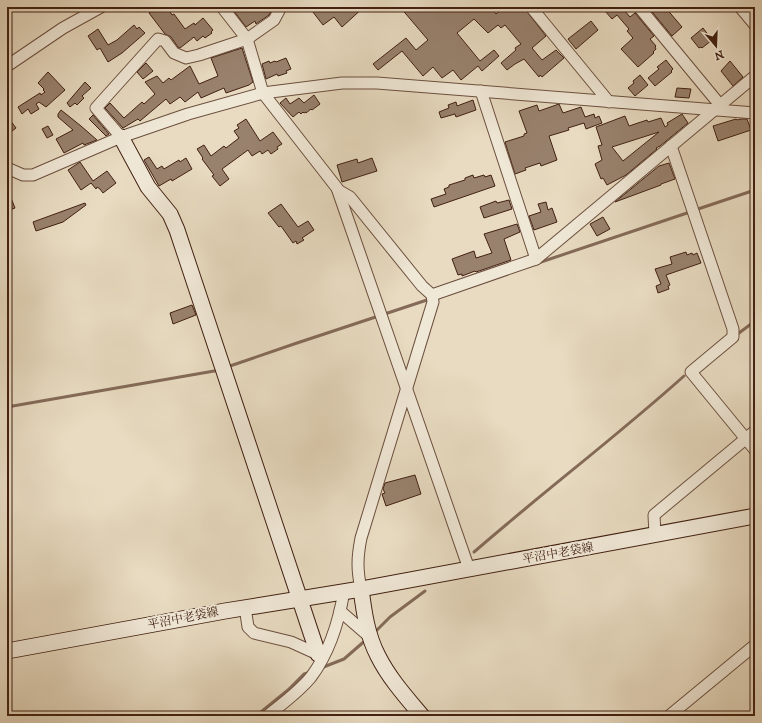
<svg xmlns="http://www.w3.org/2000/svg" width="762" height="723" font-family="'IM FELL DW Pica','Noto Serif JP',serif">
  <rect width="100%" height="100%" fill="#e8dbc1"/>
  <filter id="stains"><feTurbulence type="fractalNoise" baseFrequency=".005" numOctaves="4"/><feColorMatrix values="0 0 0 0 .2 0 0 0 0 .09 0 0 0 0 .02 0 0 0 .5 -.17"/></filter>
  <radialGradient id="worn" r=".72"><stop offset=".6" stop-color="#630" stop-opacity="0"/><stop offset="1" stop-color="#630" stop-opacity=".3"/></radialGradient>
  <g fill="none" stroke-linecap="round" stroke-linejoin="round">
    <!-- stream -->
    <g stroke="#846a58" stroke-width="3">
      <polyline points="695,210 755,190"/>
      <polyline points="538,263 690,212"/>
      <polyline points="739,333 755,321"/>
      <polyline points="227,367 294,344 430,299"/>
      <polyline points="7,407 220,370"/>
      <path d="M 474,552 C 543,492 616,437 684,376"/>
      <polyline points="374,633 390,617 425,591"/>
      <polyline points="321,668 344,659 367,639"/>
      <polyline points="256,716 288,690 304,674 311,672"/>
    </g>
  </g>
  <!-- building -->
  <g fill="#98816d" stroke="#422012" fill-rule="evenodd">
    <polygon points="157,7 167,7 172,15 174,14 185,29 194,23 195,25 203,18 213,30 211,32 212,33 205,38 203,36 197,41 194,37 180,48 178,47 171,37 165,34 149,13"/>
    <polygon points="231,7 268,7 271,11 269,15 256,24 255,21 246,27"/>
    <polygon points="309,7 364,7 342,27 334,17 323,25"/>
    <polygon points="400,7 490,7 496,14 504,7 517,7 522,12 525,9 546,36 532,48 542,60 556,50 564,58 542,77 540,75 539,77 524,59 515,64 507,70 501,63 516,50 515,48 521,44 505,25 501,28 498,25 488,33 474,19 457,33 480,61 494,50 499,56 482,71 478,66 461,80 453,70 442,78 433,67 423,76 402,51 378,70 373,64 406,38 416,50 428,40"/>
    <polygon points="610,7 627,7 624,10 630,17 635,13 654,36 650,39 656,46 655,47 656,49 653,52 654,53 638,67 621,49 633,38 627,31 629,29 617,15 612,19 605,11"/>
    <polygon points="648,7 665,7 682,27 672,36"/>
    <polygon points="591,21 598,30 576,49 568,39"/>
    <polygon points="134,25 137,29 139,27 145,33 122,53 108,62 100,48 97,50 88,36 98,29 108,45 117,40"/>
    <polygon points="703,28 712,40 702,48 701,47 699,48 691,38"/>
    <polygon points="242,48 253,82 249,85 226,93 224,88 201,98 198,92 185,102 180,97 170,104 166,99 140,121 138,119 123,128 105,108 110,103 124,118 142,102 144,104 155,94 145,82 157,76 163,83 169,78 171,80 190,66 199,84 218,76 211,58"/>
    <polygon points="286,58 291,69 286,71 287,73 278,76 277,74 266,79 262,64 269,61 270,63 275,61 276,62"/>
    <polygon points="666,60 673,69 671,71 672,72 655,86 648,78 659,69 657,67"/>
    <polygon points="730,61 743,77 733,86 721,71"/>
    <polygon points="146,63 153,71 143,79 137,72"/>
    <polygon points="48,72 65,90 46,107 39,102 36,104 39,109 31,114 28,109 22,114 18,107 40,93 41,95 45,92 43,90 44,89 38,83"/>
    <polygon points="640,75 648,85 635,96 628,88 634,83 633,81"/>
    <polygon points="85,82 91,88 82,96 84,98 77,105 75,103 70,107 67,103"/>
    <polygon points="677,88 691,89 689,98 675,97"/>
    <polygon points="314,95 320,104 312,110 311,109 306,113 306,112 304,113 303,112 301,114 299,112 293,117 280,103 286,98 290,104 299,98 304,103"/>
    <polygon points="473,100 476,110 456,117 455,114 441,118 439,112 449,108 448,105 456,102 457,106"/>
    <polygon points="559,104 563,113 581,107 585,117 594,114 595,118 599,116 602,123 586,129 584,123 568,128 569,130 549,136 557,160 541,166 540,163 525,168 526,170 515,174 505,142 524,136 524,134 527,133 519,111 537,105 539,111"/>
    <polygon points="61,110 81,126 97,140 84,145 83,143 64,153 56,139 73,130 58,117 58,114"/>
    <path d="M 682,114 L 688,123 L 660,146 L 656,148 L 657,149 L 626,175 L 607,185 L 603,178 L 601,179 L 595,164 L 602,160 L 598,146 L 602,145 L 596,127 L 625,116 L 629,126 L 647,120 L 648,122 L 661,118 L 665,127 L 668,125 L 667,123 ZM 659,132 L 623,161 L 612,147 Z"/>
    <polygon points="93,115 109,134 106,136 89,119"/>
    <polygon points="7,116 16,128 7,135"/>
    <polygon points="246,119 260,141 273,132 282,144 277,147 278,149 271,154 268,150 262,154 260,151 252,156 248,150 222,169 229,179 220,186 212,176 214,175 202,159 203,158 197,149 204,145 211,156 224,146 226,148 239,138 234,131 239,128 237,125"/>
    <polygon points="736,119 737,120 741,119 747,119 751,130 718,141 713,126"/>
    <polygon points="48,126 53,135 47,138 42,129"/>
    <polygon points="149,157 157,169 162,166 164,169 179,160 180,162 186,158 192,169 172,181 171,179 159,186 144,160"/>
    <polygon points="372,158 377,171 342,182 337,165 357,159 358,163"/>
    <polygon points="80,162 93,181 107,171 116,183 103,193 100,189 97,187 96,189 91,183 81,190 68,170"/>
    <polygon points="669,163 675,179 661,184 661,185 615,202 659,166"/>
    <polygon points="473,175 474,178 484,175 485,177 491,175 495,186 434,207 431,199 446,194 444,189 449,187 449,185 465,180 465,178"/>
    <polygon points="7,188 15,208 7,211"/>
    <polygon points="509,200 512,209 484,218 480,207 496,201 497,203"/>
    <polygon points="546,202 548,210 552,208 557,222 534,230 529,216 541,212 538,204"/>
    <polygon points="85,203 86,205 63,222 36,231 33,222"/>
    <polygon points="281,204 298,227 308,221 314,230 302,238 304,240 297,244 296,241 293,243 281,226 279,227 268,213"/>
    <polygon points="603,217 610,229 597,236 590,224"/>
    <polygon points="517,224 520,232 504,239 511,260 476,272 475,271 462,276 462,274 458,275 452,259 474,251 476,258 492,253 484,234"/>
    <polygon points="686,252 687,255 692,253 693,255 697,253 701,263 666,275 670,285 668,286 669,289 658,293 656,286 661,284 655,269 672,264 670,257"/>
    <polygon points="192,305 196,315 173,324 170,313"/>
    <polygon points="415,475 421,494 386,506 382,494 385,493 383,489 385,483"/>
  </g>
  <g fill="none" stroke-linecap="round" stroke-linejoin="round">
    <defs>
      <g id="street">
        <polyline points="222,7 247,39 263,93 337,188 469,569"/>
        <polyline points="531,7 609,102"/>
        <polyline points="639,7 720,105"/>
        <polyline points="740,7 755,25"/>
        <polyline points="7,66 63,28 101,7"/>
        <polyline points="481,91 536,259 755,76"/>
        <polyline points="121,137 96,108 158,39 165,41 174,53 186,58 199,55 247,39 274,20 281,7"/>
        <polyline points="671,146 733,329 733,337 691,372 755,450"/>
        <polyline points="7,168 23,175 33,175 121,137 188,114 263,93 342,83 377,83 755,113"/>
        <path d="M 338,190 L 350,197 L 422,286 L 432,295 L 433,302 L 361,538 C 357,558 357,570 361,589"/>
        <polyline points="432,295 536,259"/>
        <polyline points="655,535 654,515 755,431"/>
        <polyline points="245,607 248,627 254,633 291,642 322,656"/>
        <polyline points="340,611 370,637"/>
        <path d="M 267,716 C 282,704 299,692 311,677 C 329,653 339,621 344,591"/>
        <polyline points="669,716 755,645"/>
      </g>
      <g id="secondary">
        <polyline points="121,137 148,187 170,214 177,230 318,654"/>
        <path d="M 361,589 C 364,612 367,635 378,656 C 389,678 406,697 422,716"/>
        <polyline points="7,651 225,611 361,589 755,516"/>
      </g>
    </defs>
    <!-- street casing -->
    <use href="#street" stroke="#6c4f3e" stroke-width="13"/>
    <!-- secondary casing -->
    <use href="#secondary" stroke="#422012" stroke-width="17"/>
    <!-- street -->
    <use href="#street" stroke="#f0e8d7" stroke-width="11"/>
    <!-- secondary -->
    <use href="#secondary" stroke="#f0e8d7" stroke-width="15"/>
  </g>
  <g text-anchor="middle" stroke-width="4" stroke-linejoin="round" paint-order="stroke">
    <!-- street labels -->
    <g font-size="12" fill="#422012" stroke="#f0e8d7">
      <text transform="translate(558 553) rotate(-10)" y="4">平沼中老袋線</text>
      <text transform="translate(183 618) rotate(-11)" y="4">平沼中老袋線</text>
    </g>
  </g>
  <!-- margin -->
  <rect width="762" height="723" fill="none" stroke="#e8dbc1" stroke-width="24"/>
  <rect x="8" y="8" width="746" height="707" fill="none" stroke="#422012" stroke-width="2"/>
  <rect x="12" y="12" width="738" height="699" fill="none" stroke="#422012"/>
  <!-- north arrow -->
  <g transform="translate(716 46) rotate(161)" stroke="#f0e8d7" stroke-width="3" paint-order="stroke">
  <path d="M0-3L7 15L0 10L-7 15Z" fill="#422012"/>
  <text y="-6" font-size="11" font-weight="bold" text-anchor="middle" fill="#422012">N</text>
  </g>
  <rect width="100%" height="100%" filter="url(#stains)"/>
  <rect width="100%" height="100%" fill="url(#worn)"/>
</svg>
